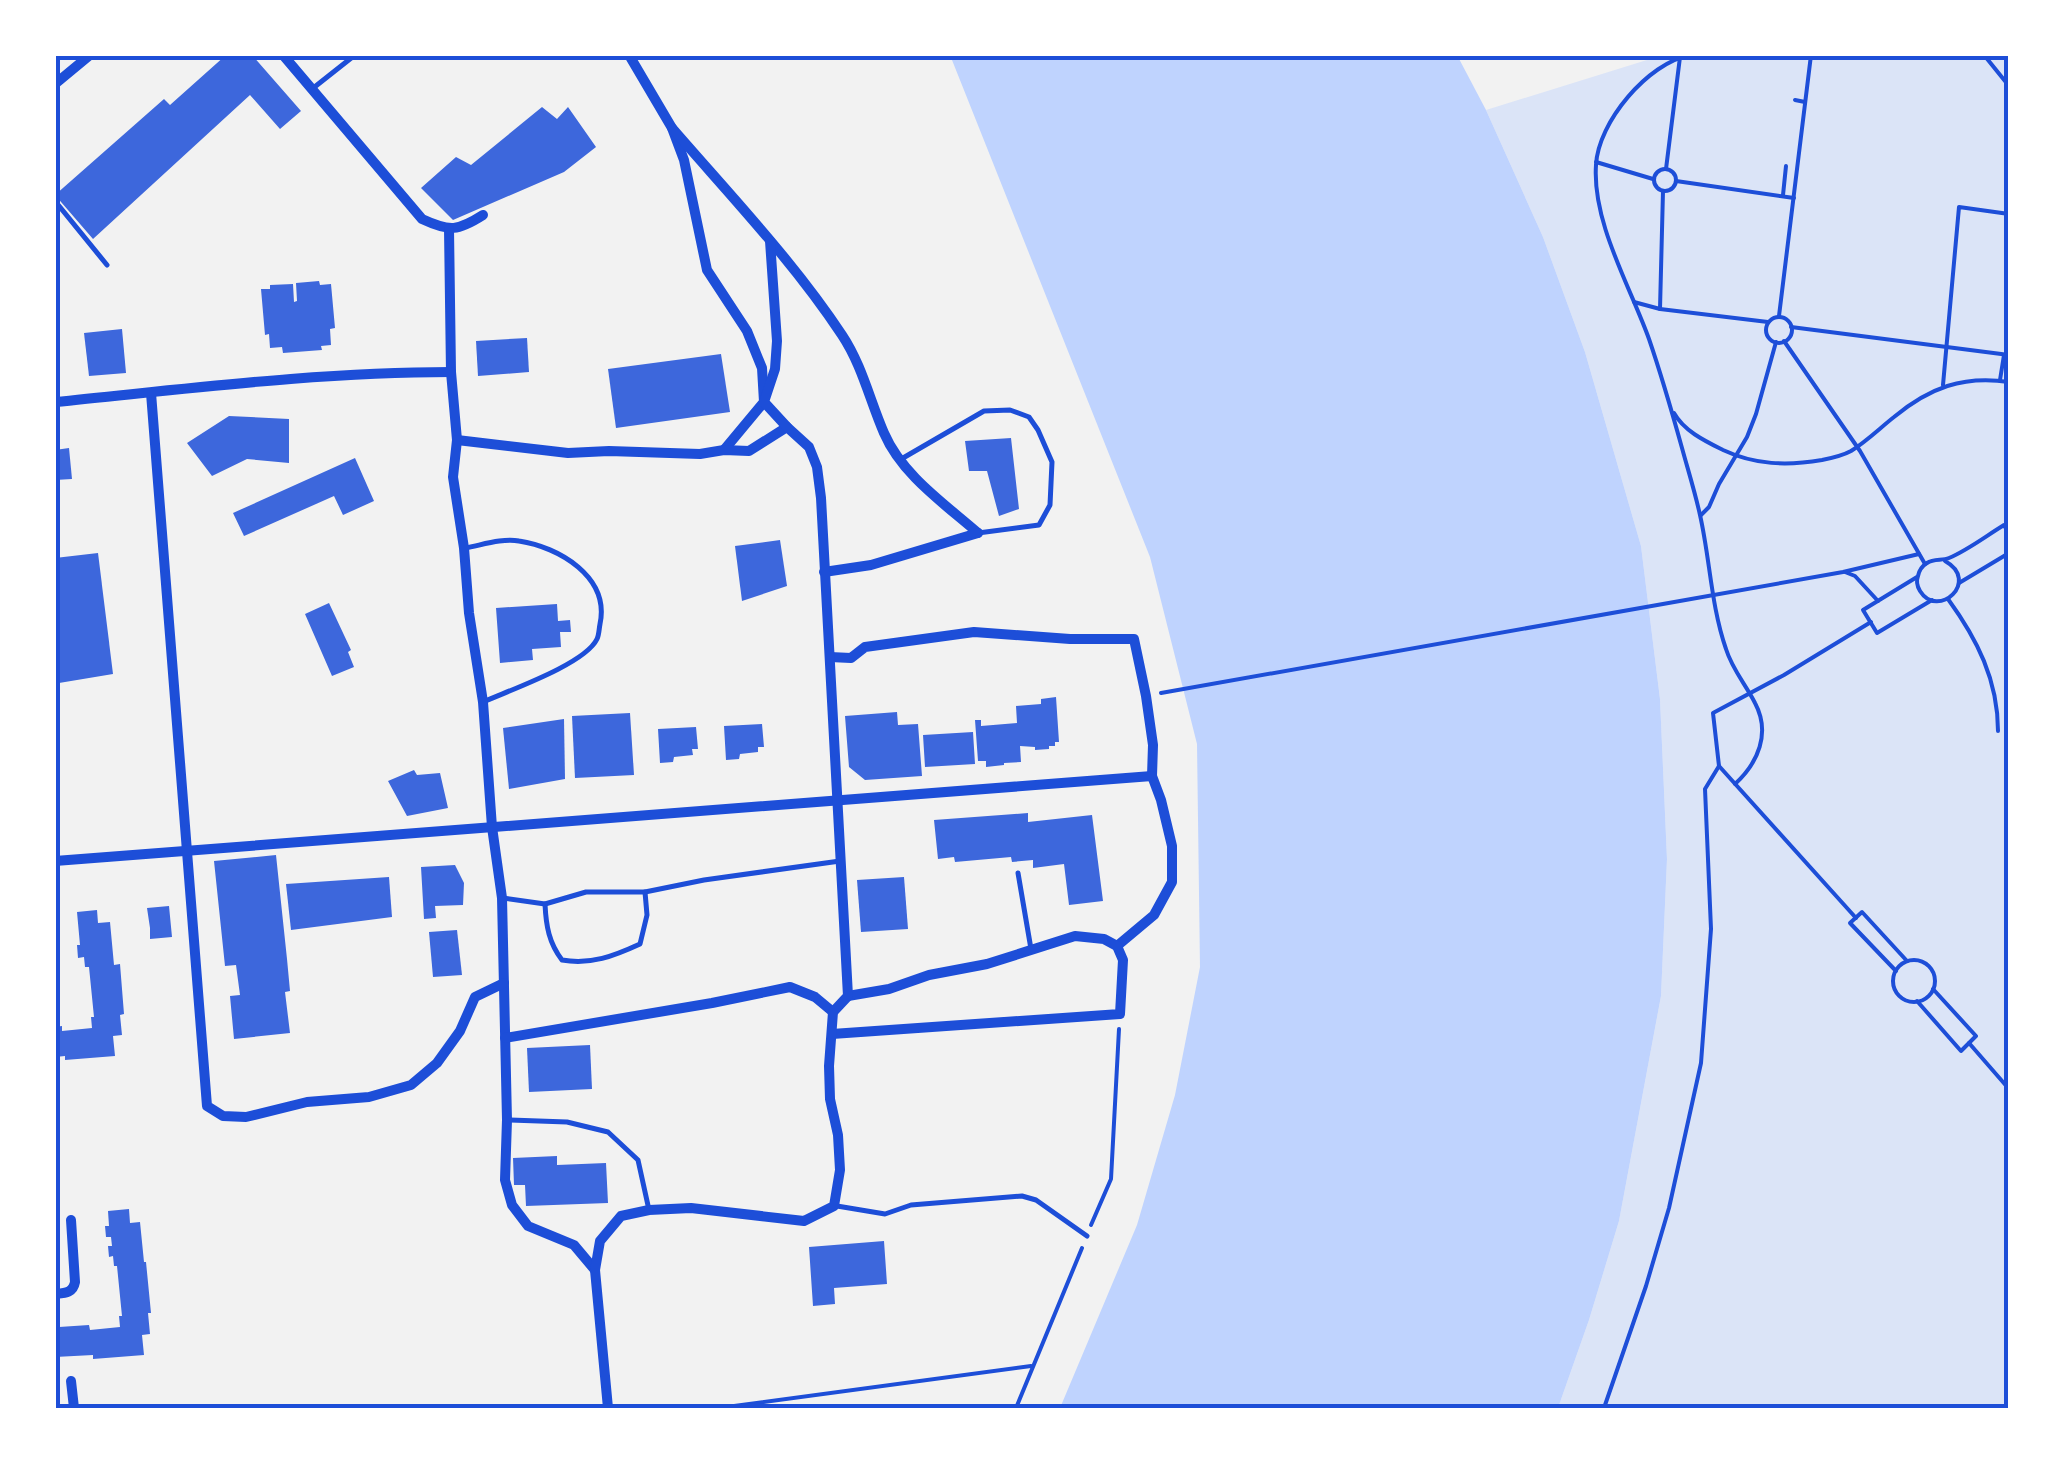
<svg xmlns="http://www.w3.org/2000/svg" width="2064" height="1463" font-family="'PT Sans Narrow',sans-serif">
  <rect width="100%" height="100%" fill="#f2f2f2"/>
  <!-- green -->
  <polygon fill="#dbe4f7" points="1663,55 2009,55 2009,1408 1558,1408 1589,1320 1619,1221 1661,996 1667,859 1660,699 1641,546 1585,352 1543,237 1486,110"/>
  <!-- water -->
  <polygon fill="#bfd3fe" points="950,55 1457,55 1486,110 1543,237 1585,352 1641,546 1660,699 1667,859 1661,996 1619,1221 1589,1320 1558,1408 1060,1408 1137,1225 1175,1095 1200,967 1197,744 1150,557"/>
  <!-- building -->
  <g fill="#3d67dc">
    <polygon points="226,55 252,55 301,111 280,129 250,95 93,239 55,195 164,99 170,105"/>
    <polygon points="542,107 557,119 568,107 596,147 564,172 453,220 421,188 456,157 471,165"/>
    <polygon points="319,281 320,285 331,284 335,328 330,329 331,345 321,346 322,350 283,353 282,347 270,348 269,334 265,335 261,289 270,289 270,285 293,284 294,302 297,301 296,283"/>
    <polygon points="122,329 126,373 89,376 84,333"/>
    <polygon points="527,338 529,372 478,376 476,341"/>
    <polygon points="721,354 730,412 616,428 608,369"/>
    <polygon points="229,416 289,419 289,463 247,459 212,476 187,443"/>
    <polygon points="1011,438 1019,509 999,516 987,471 969,471 965,441"/>
    <polygon points="69,448 72,479 55,480 55,450"/>
    <polygon points="355,458 374,501 343,515 334,496 244,536 233,513"/>
    <polygon points="780,540 787,586 742,601 735,546"/>
    <polygon points="98,553 113,674 59,683 55,655 55,558"/>
    <polygon points="329,603 351,650 348,652 354,667 332,676 305,614"/>
    <polygon points="557,604 558,621 570,620 571,632 560,632 561,647 532,649 533,660 500,663 496,608"/>
    <polygon points="1056,697 1059,742 1055,742 1055,746 1049,746 1049,749 1035,750 1035,747 1020,746 1021,762 1004,763 1004,765 986,767 986,761 978,761 975,720 981,720 981,726 1017,723 1016,706 1041,704 1041,699"/>
    <polygon points="897,712 898,725 918,724 922,776 865,780 849,767 845,716"/>
    <polygon points="630,713 634,775 575,778 572,716"/>
    <polygon points="564,719 565,779 509,789 503,728"/>
    <polygon points="762,724 764,747 758,747 758,752 740,754 739,759 726,760 724,726"/>
    <polygon points="696,727 698,749 692,749 693,755 674,757 673,762 660,763 658,729"/>
    <polygon points="973,732 975,764 925,767 923,735"/>
    <polygon points="414,770 417,775 440,773 448,808 407,816 388,781"/>
    <polygon points="1028,813 1028,822 1092,815 1103,901 1069,905 1064,864 1033,868 1033,860 1012,862 1011,857 955,862 954,857 938,859 934,820"/>
    <polygon points="276,855 287,959 290,991 285,992 290,1033 234,1039 230,996 240,995 236,965 225,966 214,861"/>
    <polygon points="455,865 464,883 463,905 435,906 436,918 424,919 421,867"/>
    <polygon points="389,877 392,917 291,930 286,884"/>
    <polygon points="904,877 908,929 861,932 857,880"/>
    <polygon points="169,906 172,937 150,939 150,928 147,908"/>
    <polygon points="97,910 98,923 110,922 114,965 120,964 124,1014 120,1015 122,1035 113,1036 115,1056 65,1060 65,1056 55,1057 55,1027 62,1026 62,1031 92,1028 91,1017 94,1017 89,967 85,967 84,957 78,958 77,945 80,945 77,912"/>
    <polygon points="457,930 462,975 433,977 429,932"/>
    <polygon points="590,1045 592,1089 529,1092 527,1048"/>
    <polygon points="557,1156 557,1165 606,1163 608,1203 526,1206 525,1185 514,1185 513,1158"/>
    <polygon points="129,1209 130,1223 140,1222 144,1262 146,1262 151,1313 148,1313 150,1334 142,1335 144,1355 93,1359 93,1355 55,1357 55,1321 59,1321 59,1327 89,1325 90,1330 120,1327 119,1316 122,1316 117,1266 114,1266 113,1256 109,1257 108,1246 112,1246 111,1237 106,1237 105,1226 109,1226 108,1211"/>
    <polygon points="884,1241 887,1284 834,1288 835,1304 813,1306 809,1247"/>
  </g>
  <g fill="none" stroke-linecap="round" stroke-linejoin="round">
    <!-- path -->
    <g stroke="#1d4ed8" stroke-width="4">
      <path d="M 1690,55 C 1648,63 1598,122 1596,165 C 1592,222 1630,286 1649,339 C 1661,374 1672,412 1682,448 C 1688,470 1695,492 1700,515 C 1710,559 1711,606 1726,649 C 1732,669 1746,685 1755,703 C 1771,733 1758,763 1735,784"/>
      <polyline points="1984,55 2009,86"/>
      <polyline points="1795,100 1805,102"/>
      <polyline points="1596,162 1653,179"/>
      <circle cx="1665" cy="180" r="11"/>
      <polyline points="1666,169 1680,57"/>
      <polyline points="1676,181 1794,198"/>
      <polyline points="1783,195 1786,166"/>
      <polyline points="1634,302 1660,309 1768,322"/>
      <polyline points="1660,309 1663,191"/>
      <polyline points="1779,316 1811,55"/>
      <circle cx="1779" cy="330" r="13"/>
      <polyline points="1791,327 2009,355"/>
      <polyline points="1784,341 1860,451 1925,564"/>
      <polyline points="2000,380 2004,355"/>
      <polyline points="1943,385 1959,207 2009,214"/>
      <path d="M 1674,413 C 1684,431 1705,441 1723,450 C 1755,465 1787,466 1822,460 C 1832,458 1842,456 1851,451 C 1867,441 1880,428 1894,417 C 1929,388 1963,375 2009,382"/>
      <polyline points="1701,515 1709,507 1719,484 1747,437 1756,414 1776,342"/>
      <path d="M 1945,561 C 1981,581 1938,620 1920,591 C 1917,586 1916,581 1918,576 C 1919,571 1922,566 1927,563 C 1934,558 1942,561 1949,558 C 1968,550 1986,536 2004,525 L 2009,534"/>
      <polyline points="1845,572 1855,576 1878,601"/>
      <polyline points="1917,577 1863,610 1877,633 1932,600"/>
      <polyline points="1959,583 2009,553"/>
      <path d="M 1948,599 C 1977,639 1998,680 1998,731"/>
      <polyline points="1161,693 1843,572 1919,554"/>
      <polyline points="1856,918 1719,766 1713,713 1784,675 1871,622"/>
      <circle cx="1914" cy="981" r="21"/>
      <polyline points="1896,971 1850,923 1862,912 1907,961"/>
      <polyline points="1917,1001 1961,1051 1976,1036 1933,989"/>
      <polyline points="1969,1043 2009,1089"/>
      <polyline points="1091,1225 1111,1179 1119,1029"/>
      <polyline points="719,1408 1031,1366"/>
      <polyline points="1016,1408 1082,1248"/>
      <polyline points="1604,1408 1646,1286 1669,1208 1701,1063 1711,929 1705,789 1719,766"/>
    </g>
    <!-- service -->
    <g stroke="#1d4ed8" stroke-width="5">
      <polyline points="312,89 355,55"/>
      <polyline points="55,201 107,265"/>
      <polyline points="903,458 984,411 1010,410 1029,417 1038,430 1052,462 1050,505 1039,525 978,533"/>
      <path d="M 465,548 C 482,545 502,538 519,541 C 559,547 610,577 600,624 C 599,629 599,635 597,639 C 585,664 510,690 483,702"/>
      <polyline points="1018,873 1031,949"/>
      <polyline points="503,898 545,904 586,892 645,892 704,880 840,861"/>
      <path d="M 545,904 C 546,926 549,943 562,960 C 591,965 614,956 640,944 L 647,915 L 645,892"/>
      <polyline points="510,1120 567,1122 608,1132 638,1160 649,1210"/>
      <polyline points="837,1206 885,1214 911,1205 1022,1196 1036,1200 1087,1236"/>
    </g>
    <!-- minor -->
    <g stroke="#1d4ed8" stroke-width="10">
      <path d="M 283,55 L 422,219 C 450,232 458,231 483,215"/>
      <polyline points="629,55 672,128 684,160 707,270 747,331 762,368 764,402 724,450"/>
      <polyline points="55,84 90,55"/>
      <path d="M 672,128 C 730,195 793,261 842,335 C 862,365 870,401 884,433 C 902,475 945,504 978,533"/>
      <polyline points="449,229 451,372 457,440 453,477 464,548 469,613 483,702 492,827 502,898 507,1120 505,1180 512,1205 528,1226 574,1245 595,1270"/>
      <polyline points="151,393 207,1106 223,1116 246,1117 307,1102 369,1097 411,1085 437,1063 460,1031 475,997 504,983"/>
      <path d="M 55,402 C 187,389 318,372 451,372"/>
      <polyline points="457,440 568,453 609,451 700,454 724,450 749,451 787,427"/>
      <polyline points="824,572 871,565 978,533"/>
      <polyline points="830,657 851,658 865,647 974,632 1070,639 1134,639 1146,696 1153,745 1152,776 1161,800 1172,846 1172,882 1154,915 1117,946"/>
      <polyline points="55,861 1152,776"/>
      <polyline points="832,1034 1120,1014 1123,960 1117,946 1104,939 1075,936 987,964 929,975 889,989 848,996"/>
      <polyline points="505,1038 712,1003 790,987 815,997 833,1012"/>
      <path d="M 55,1294 C 65,1293 73,1293 75,1282 L 71,1220"/>
      <polyline points="71,1381 74,1408"/>
      <polyline points="608,1408 595,1270 600,1241 621,1216 649,1210 691,1208 804,1221 834,1206 840,1170 838,1135 830,1099 829,1066 833,1012 848,996 821,498 817,467 809,447 787,427 764,402 775,369 777,341 770,241"/>
    </g>
  </g>
  <!-- border -->
  <rect width="2064" height="1463" fill="none" stroke="#ffffff" stroke-width="115"/>
  <rect x="58" y="58" width="1948" height="1348" fill="none" stroke="#1d4ed8" stroke-width="4"/>
</svg>
